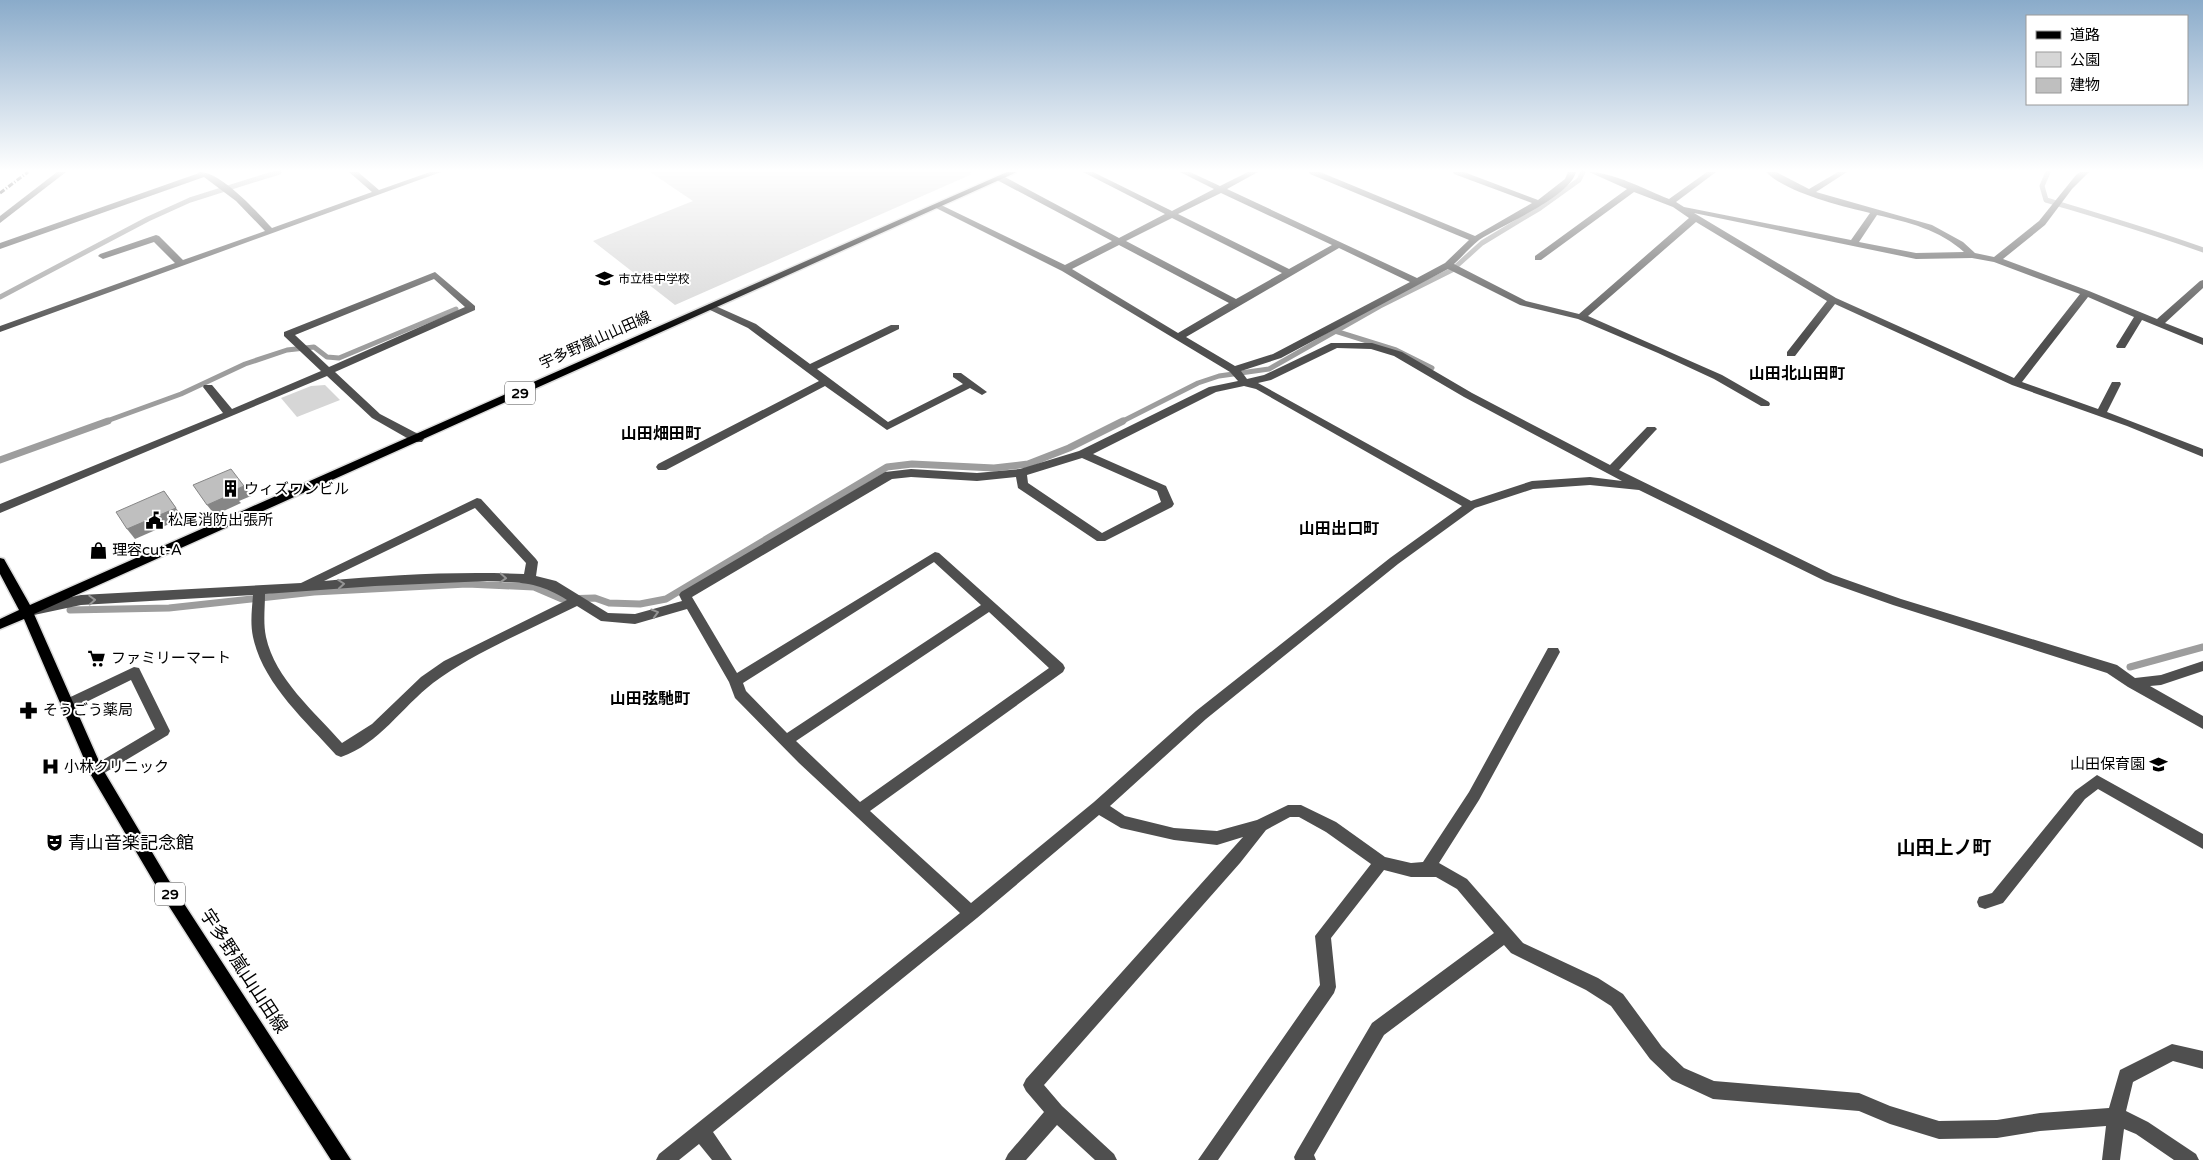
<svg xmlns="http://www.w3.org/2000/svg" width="2203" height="1160" font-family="'Varela Round','Noto Sans JP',sans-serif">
  <rect width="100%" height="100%" fill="#fff"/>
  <!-- green -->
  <g fill="#d6d6d6">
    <polygon points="650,172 971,172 970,175 675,305 593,241 693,201"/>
    <polygon points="325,385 340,400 297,417 281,398 311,386"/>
  </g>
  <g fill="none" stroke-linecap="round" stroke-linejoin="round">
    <!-- stream-far1 -->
    <g stroke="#9d9d9d" stroke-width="5">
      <path d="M 2048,172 L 2042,186 L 2046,200 C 2099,216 2151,231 2203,250"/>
      <polyline points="0,297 148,219 190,200 279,172"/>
      <polyline points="1335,331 1396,350 1432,368"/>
      <polyline points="104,422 181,394 245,364 287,350 314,347 327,357 339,358 456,309"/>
      <polyline points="1121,422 1198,383 1219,376 1269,369 1380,306 1452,270 1482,243 1540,208 1579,180 1583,172"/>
    </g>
    <!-- stream -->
    <g stroke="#9d9d9d" stroke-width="7">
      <polyline points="0,460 108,421"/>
      <polyline points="70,610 169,608 314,592 467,584 534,587 562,599 595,598 609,603 640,604 666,599 887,467 912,464 994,468 1028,464 1069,448 1123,421"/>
      <polyline points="2130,667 2203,647"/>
    </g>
    <defs>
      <polygon id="major" points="1007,172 1017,172 34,614 102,768 168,879 351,1160 331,1160 158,889 91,775 24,619 0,629 0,619 19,610 0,574 0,558 4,559 30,605"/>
    </defs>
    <!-- major casing -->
    <use href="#major" stroke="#dbdbdb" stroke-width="3"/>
    <!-- minor -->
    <g fill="#4f4f4f" fill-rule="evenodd">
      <polygon points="57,172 66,172 0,223 0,216"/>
      <path d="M 198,172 C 220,170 257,212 272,228 L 372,192 L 349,172 L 358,172 L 379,190 L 430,172 L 441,172 L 0,332 L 0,326 L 175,263 L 154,242 L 103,259 L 98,256 L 100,254 L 156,235 L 159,236 L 183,260 L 265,231 L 236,201 L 204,177 L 0,249 L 0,243 L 199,173 Z"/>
      <path d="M 1083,172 L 1093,172 L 1172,211 L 1214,189 L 1180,172 L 1190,172 L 1220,186 L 1248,172 L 1258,172 L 1227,189 L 1417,278 L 1445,263 L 1469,240 L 1310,174 L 1309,172 L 1320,172 L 1475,236 L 1532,203 L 1454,174 L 1453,172 L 1464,172 L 1538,200 L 1565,179 L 1568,172 L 1576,172 C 1569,198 1503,224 1479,240 C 1470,247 1462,257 1454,264 L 1526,301 L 1579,314 L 1689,218 L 1673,207 L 1634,192 L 1541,260 L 1535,260 L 1535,256 L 1627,189 L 1589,172 C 1613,172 1646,190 1669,199 L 1707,172 L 1716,172 L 1676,202 L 1684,207 L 1851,240 L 1870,213 C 1841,206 1787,193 1766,172 L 1776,172 L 1809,189 L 1838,172 L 1847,172 L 1816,192 L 1932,225 L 1963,242 L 1975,253 L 1994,257 L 2039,221 L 2076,175 L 2080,172 L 2089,172 L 2072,189 L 2045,225 L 2003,259 L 2089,291 L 2157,319 L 2200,281 L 2203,280 L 2203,288 L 2165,323 L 2203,338 L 2203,345 L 2142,320 L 2125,348 L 2117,348 L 2116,346 L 2134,317 L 2088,297 L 2022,382 L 2098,409 L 2112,382 L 2120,382 L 2121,384 L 2107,412 L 2203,449 L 2203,457 L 2127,426 L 2012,385 L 1835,304 L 1795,356 L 1787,356 L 1787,352 L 1827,301 L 1696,222 L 1588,316 L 1722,375 L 1769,402 L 1770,404 L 1769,406 L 1761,406 L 1714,379 L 1658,353 L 1578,319 L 1520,305 L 1448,269 L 1281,358 L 1241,371 L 1247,379 L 1264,375 L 1331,343 L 1372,343 L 1402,352 L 1472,393 L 1610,465 L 1647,427 L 1655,427 L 1657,429 L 1655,431 L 1619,470 L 1833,575 L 1901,599 L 2117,665 L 2135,678 L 2161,675 L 2203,661 L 2203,671 L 2161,685 L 2150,686 L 2203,716 L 2203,729 L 2128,687 L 2107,673 L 1893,605 L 1825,581 L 1639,490 L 1590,485 L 1533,489 L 1475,508 L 1398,564 L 1206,719 L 1110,806 L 1125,816 L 1174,828 L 1217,831 L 1257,820 L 1288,805 L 1301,805 L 1336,822 L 1385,857 L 1411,863 L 1423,862 L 1469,792 L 1548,648 L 1558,648 L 1560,652 L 1479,800 L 1439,863 L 1467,879 L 1523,943 L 1598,978 L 1623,994 L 1662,1047 L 1684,1068 L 1714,1081 L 1859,1093 L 1890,1106 L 1939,1121 L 1997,1120 L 2040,1113 L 2109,1108 L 2120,1070 L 2172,1044 L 2203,1051 L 2203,1069 L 2173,1061 L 2133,1082 L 2126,1111 L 2148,1122 L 2196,1154 L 2199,1160 L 2174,1160 L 2136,1134 L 2124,1129 L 2120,1160 L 2102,1160 L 2106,1126 L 2040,1131 L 1997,1138 L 1939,1139 L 1890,1124 L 1859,1111 L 1713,1099 L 1672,1080 L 1650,1059 L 1611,1006 L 1586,990 L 1511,953 L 1504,945 L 1384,1035 L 1314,1155 L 1316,1160 L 1295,1160 L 1294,1157 L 1297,1151 L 1372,1023 L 1494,933 L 1457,889 L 1436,877 L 1411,877 L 1384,870 L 1331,938 L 1336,987 L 1334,993 L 1218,1160 L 1198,1160 L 1320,985 L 1315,936 L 1371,864 L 1326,832 L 1299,817 L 1290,817 L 1266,830 L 1240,863 L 1044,1085 L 1062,1106 L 1114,1154 L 1117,1160 L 1095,1160 L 1057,1125 L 1026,1160 L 1005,1160 L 1008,1154 L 1044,1112 L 1026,1091 L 1023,1085 L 1026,1079 L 1243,837 L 1217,845 L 1174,840 L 1121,828 L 1099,815 L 977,918 L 713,1132 L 732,1160 L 712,1160 L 699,1144 L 679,1160 L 656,1160 L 659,1154 L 960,913 L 799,763 L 735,698 L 729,682 L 687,609 L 635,624 L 601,621 L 577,606 C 531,629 473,653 433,683 C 402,707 379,744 341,757 L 336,755 C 306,721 263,684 253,637 C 250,623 252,609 253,595 L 81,605 L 34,615 L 29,613 L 28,610 L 29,607 L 34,605 L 81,595 L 301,583 L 477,498 L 481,499 L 536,559 L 538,562 L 536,576 L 556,581 L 608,613 L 635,614 L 682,601 L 679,595 L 681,592 L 885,472 L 911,469 L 977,473 L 1020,469 L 1079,451 L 1209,387 L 1238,381 L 1230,372 L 1062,271 L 932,206 L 939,204 L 1065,265 L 1112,241 L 997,180 L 997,176 L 1003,176 L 1119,238 L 1165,214 ZM 1221,193 L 1332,245 L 1289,269 L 1178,214 ZM 1694,213 L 1916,259 L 1972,258 L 1994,262 L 2080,294 L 2014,378 L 1836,298 ZM 1877,215 C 1908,222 1940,230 1964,252 L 1916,253 L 1859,242 ZM 1172,218 L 1282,273 L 1236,299 L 1126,241 ZM 1119,245 L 1229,303 L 1178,333 L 1072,269 ZM 1339,248 L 1410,282 L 1273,354 L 1235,366 L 1186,337 ZM 1337,348 L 1371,349 L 1394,356 L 1464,397 L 1622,481 L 1590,477 L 1532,481 L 1471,501 L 1258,383 L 1271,380 ZM 1244,386 L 1256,389 L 1462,506 L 1390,558 L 1196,711 L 1094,802 L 971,903 L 870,811 L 1063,672 L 1065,668 L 1063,664 L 939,553 L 935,552 L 737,673 L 692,597 L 892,479 L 911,477 L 977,481 L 1016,477 L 1018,488 L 1097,541 L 1105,541 L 1172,507 L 1174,504 L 1166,486 L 1093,454 L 1216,392 ZM 1082,458 L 1157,491 L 1161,502 L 1102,533 L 1028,483 L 1027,475 ZM 475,508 L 526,563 L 524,574 C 457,571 390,575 324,581 ZM 934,562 L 981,605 L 787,733 L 746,691 L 743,683 ZM 487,581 C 521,583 537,581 567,600 L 444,661 L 421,677 L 372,724 L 342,743 C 315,712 275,679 266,637 C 263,623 265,608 265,594 L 375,586 ZM 989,612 L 1049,668 L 860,802 L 796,741 Z"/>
      <path d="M 435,272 L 475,306 L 475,310 L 335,372 L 380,414 L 422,436 L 424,439 L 422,442 L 414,442 L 372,418 L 327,376 L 0,513 L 0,504 L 223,413 L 203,387 L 204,385 L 212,385 L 232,409 L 321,371 L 284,336 L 284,332 ZM 434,279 L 465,307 L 329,367 L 295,335 Z"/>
      <polygon points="711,304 756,324 810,364 891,325 899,325 899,329 817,369 888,422 963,384 953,377 953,373 961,373 987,392 982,395 970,388 887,430 825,386 666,470 658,470 656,467 658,464 819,381 748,328 708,309 708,305"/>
      <polygon points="134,667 139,668 170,731 168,735 101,775 96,777 91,775 89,771 91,767 155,729 131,680 72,709 67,710 62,709 60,705 62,701"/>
      <polygon points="2097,775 2203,834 2203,849 2098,789 2085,799 2003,903 1985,909 1979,907 1977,902 1979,897 1992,893 2075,791"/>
    </g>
    <!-- major -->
    <use href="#major" fill="#000" fill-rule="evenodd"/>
    <!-- rail -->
    <polyline stroke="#000" stroke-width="3" stroke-dasharray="5.5 2 1 2" stroke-linecap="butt" points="0,193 28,172"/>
  </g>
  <!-- shaded-wall -->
  <g fill="#868686">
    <polygon points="244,486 251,496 239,501 241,503 215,515 207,505 232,491"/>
    <polygon points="164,491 183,518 135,539 127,529"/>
  </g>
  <!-- building -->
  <g fill="#bfbfbf" stroke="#868686">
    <polygon points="231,469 244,486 232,491 234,493 207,505 193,485"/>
    <polygon points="164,491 176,508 127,529 116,512"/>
  </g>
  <!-- one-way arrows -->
  <defs><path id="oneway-chevron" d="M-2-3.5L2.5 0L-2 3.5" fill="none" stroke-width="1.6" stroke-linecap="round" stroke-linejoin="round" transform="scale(1.25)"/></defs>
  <g stroke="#959595">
    <use href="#oneway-chevron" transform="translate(503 578) rotate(3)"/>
    <use href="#oneway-chevron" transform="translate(341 584) rotate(-5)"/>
    <use href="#oneway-chevron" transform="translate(92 600) rotate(-3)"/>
    <use href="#oneway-chevron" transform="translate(655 613) rotate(-16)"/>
  </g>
  <!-- sky -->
  <linearGradient id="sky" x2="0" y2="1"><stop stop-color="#8aabca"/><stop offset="0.51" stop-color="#fff"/><stop offset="1" stop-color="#fff" stop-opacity="0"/></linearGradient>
  <rect width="2203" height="334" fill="url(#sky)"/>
  <!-- icons -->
  <defs>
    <symbol id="school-bare" viewBox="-9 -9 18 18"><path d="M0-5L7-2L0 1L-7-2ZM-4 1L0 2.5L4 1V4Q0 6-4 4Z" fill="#000" stroke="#fff" stroke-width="2.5" paint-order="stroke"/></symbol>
    <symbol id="building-bare" viewBox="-9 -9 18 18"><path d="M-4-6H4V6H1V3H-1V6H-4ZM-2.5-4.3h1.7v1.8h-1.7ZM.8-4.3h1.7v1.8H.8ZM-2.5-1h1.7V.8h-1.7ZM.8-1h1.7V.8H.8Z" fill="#000" stroke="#fff" stroke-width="2.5" paint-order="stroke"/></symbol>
    <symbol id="civic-bare" viewBox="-9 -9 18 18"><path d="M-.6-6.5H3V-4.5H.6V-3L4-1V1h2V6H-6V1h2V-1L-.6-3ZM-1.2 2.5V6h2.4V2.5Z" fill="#000" stroke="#fff" stroke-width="2.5" paint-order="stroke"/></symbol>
    <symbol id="shop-bare" viewBox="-9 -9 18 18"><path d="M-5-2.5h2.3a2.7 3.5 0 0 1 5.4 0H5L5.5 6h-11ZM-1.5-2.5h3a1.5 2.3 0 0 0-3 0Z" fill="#000" stroke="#fff" stroke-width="2.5" paint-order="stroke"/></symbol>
    <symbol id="supermarket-bare" viewBox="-9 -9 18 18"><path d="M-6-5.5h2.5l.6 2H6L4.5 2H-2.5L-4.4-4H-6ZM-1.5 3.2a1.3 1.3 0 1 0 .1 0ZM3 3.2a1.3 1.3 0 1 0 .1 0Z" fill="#000" stroke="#fff" stroke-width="2.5" paint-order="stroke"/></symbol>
    <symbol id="pharmacy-bare" viewBox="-9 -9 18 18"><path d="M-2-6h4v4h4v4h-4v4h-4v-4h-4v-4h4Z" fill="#000" stroke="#fff" stroke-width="2.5" paint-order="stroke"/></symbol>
    <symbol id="hospital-bare" viewBox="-9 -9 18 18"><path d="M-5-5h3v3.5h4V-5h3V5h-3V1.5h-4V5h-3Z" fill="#000" stroke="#fff" stroke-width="2.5" paint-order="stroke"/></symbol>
    <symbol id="theatre-bare" viewBox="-9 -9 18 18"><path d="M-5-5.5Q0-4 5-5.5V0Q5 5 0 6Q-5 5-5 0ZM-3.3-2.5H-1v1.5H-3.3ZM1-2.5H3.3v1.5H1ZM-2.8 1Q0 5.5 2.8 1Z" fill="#000" stroke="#fff" stroke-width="2.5" paint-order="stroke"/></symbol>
  </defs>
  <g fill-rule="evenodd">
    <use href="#school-bare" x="592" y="266" width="25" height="25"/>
    <use href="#building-bare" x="218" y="476" width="25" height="25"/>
    <use href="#civic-bare" x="142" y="508" width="25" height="25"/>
    <use href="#shop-bare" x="86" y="538" width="25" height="25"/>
    <use href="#supermarket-bare" x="84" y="646" width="25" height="25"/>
    <use href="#pharmacy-bare" x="16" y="698" width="25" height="25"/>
    <use href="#school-bare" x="2146" y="752" width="25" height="25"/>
    <use href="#hospital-bare" x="38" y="754" width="25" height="25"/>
    <use href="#theatre-bare" x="42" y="830" width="25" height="25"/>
  </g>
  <g text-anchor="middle" stroke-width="4" stroke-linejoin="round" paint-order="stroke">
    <!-- far-poi labels -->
    <g font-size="12" fill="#000" stroke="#fff" text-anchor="start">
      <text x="618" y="283">市立桂中学校</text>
    </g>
    <!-- shield labels -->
    <g fill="#fff" stroke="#4c4c4c" stroke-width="1">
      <rect x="505" y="381.5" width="30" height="23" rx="4"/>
      <rect x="155" y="882.5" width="30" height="23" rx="4"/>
    </g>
    <g font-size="14" font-weight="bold" fill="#000">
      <text x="520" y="398">29</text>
      <text x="170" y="899">29</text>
    </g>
    <!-- street labels -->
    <g font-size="15" fill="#000" stroke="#fff">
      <text transform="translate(595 340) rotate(-24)" y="5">宇多野嵐山山田線</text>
    </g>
    <!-- poi labels -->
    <g font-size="15" fill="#000" stroke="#fff" text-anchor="start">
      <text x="244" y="494">ウィズワンビル</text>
      <text x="168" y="525">松尾消防出張所</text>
      <text x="112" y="555">理容cut-A</text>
      <text x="111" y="663">ファミリーマート</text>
      <text x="43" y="715">そうごう薬局</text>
      <text x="2145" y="769" text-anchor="end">山田保育園</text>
      <text x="64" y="772">小林クリニック</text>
    </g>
    <!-- neighbourhood labels -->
    <g font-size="16" font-weight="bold" fill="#000" stroke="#fff">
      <text x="1797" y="379">山田北山田町</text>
      <text x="661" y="439">山田畑田町</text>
      <text x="1339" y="534">山田出口町</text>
      <text x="650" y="704">山田弦馳町</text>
    </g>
    <!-- near-poi labels -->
    <g font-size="18" fill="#000" stroke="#fff" text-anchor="start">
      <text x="68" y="849">青山音楽記念館</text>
    </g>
    <!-- near-street labels -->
    <g font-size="18" fill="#000" stroke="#fff">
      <text transform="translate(244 971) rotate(57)" y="6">宇多野嵐山山田線</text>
    </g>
    <!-- near-neighbourhood labels -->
    <g font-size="19" font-weight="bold" fill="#000" stroke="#fff">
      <text x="1944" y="854">山田上ノ町</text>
    </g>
  </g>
  <!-- legend -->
  <rect x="2026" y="15" width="162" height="90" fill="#ffffff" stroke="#999999"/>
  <rect x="2036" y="31" width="25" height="8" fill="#000000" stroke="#999999"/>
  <text x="2070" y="40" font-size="15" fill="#000000">道路</text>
  <rect x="2036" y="52" width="25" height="15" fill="#d6d6d6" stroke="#999999"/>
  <text x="2070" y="65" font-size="15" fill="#000000">公園</text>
  <rect x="2036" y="78" width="25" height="15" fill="#bfbfbf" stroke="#999999"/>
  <text x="2070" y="90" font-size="15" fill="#000000">建物</text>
</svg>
